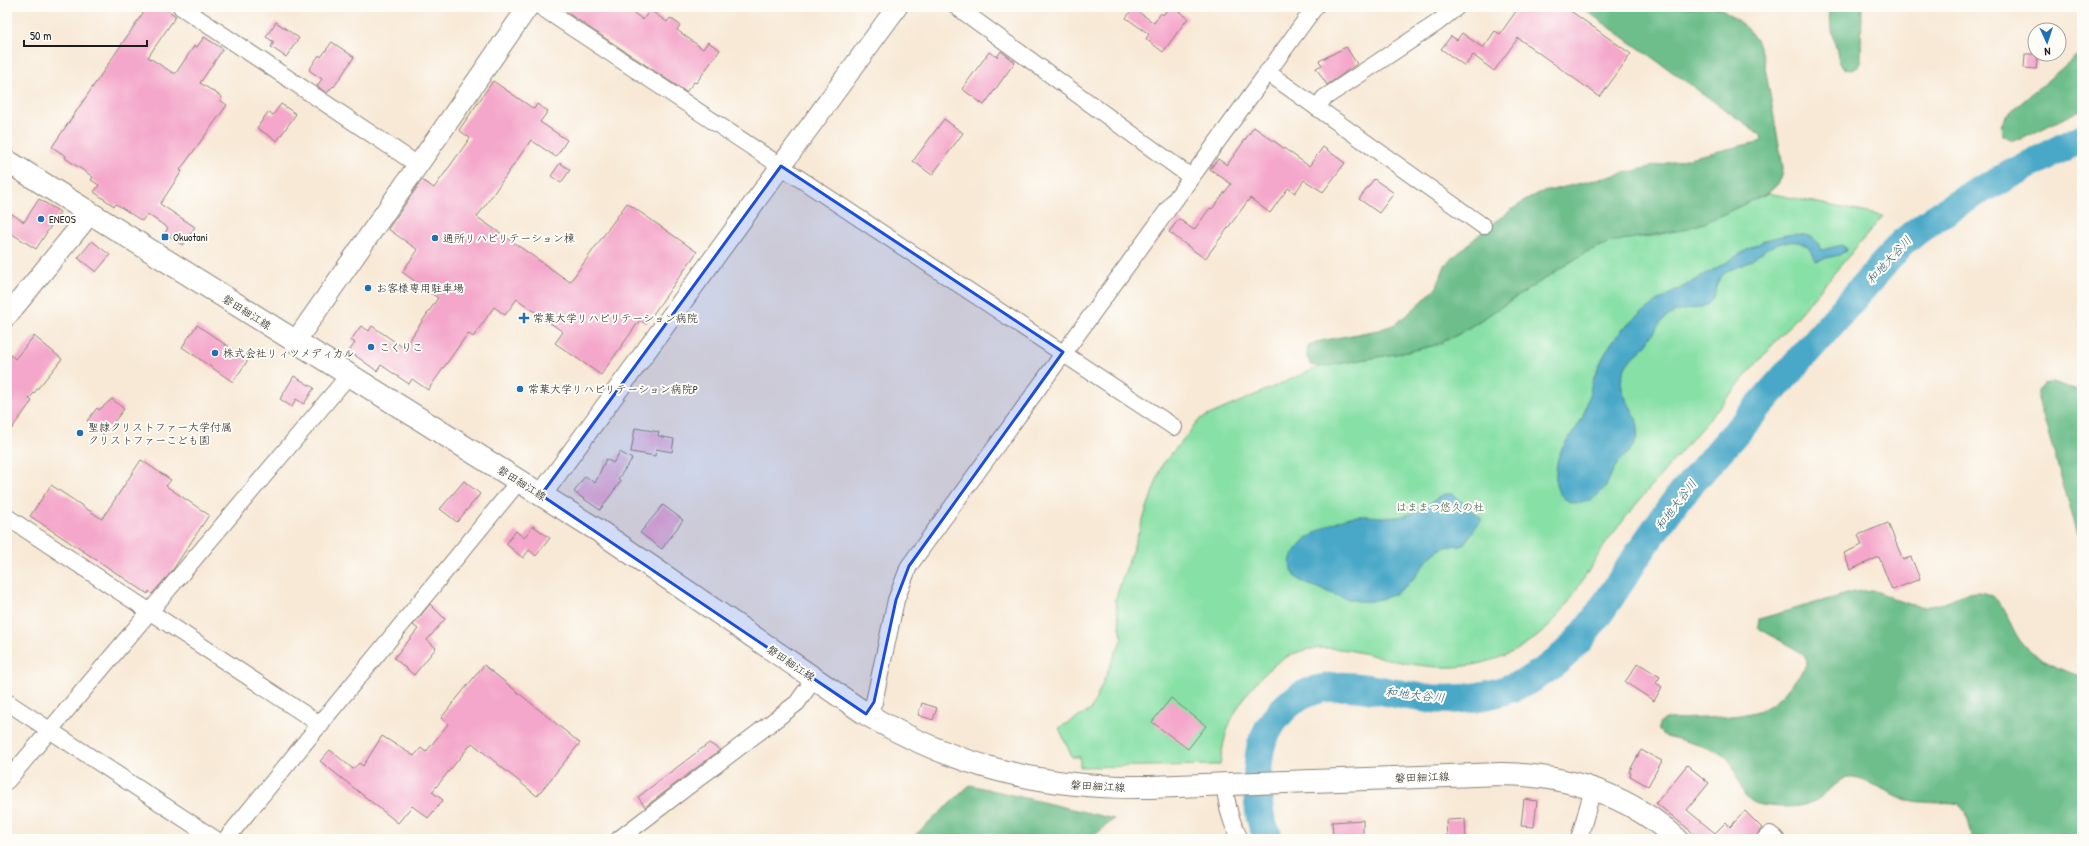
<svg xmlns="http://www.w3.org/2000/svg" width="2089" height="846" font-family="'Patrick Hand','Klee One',sans-serif">
  <rect width="100%" height="100%" fill="#fdfcf7"/>
  <filter id="ink" filterUnits="userSpaceOnUse"><feTurbulence type="fractalNoise" baseFrequency=".025" numOctaves="2"/><feDisplacementMap in="SourceGraphic" scale="8" xChannelSelector="R" yChannelSelector="G"/><feConvolveMatrix kernelMatrix="1 2 1 2 8 2 1 2 1" color-interpolation-filters="sRGB"/></filter>
  <filter id="wash" filterUnits="userSpaceOnUse"><feTurbulence type="fractalNoise" baseFrequency=".012" numOctaves="4" result="noise"/><feDisplacementMap in="SourceGraphic" scale="16" xChannelSelector="R" yChannelSelector="G"/><feGaussianBlur stdDeviation="0.9" result="paint"/><feColorMatrix in="noise" values="0 0 0 0 0 0 0 0 0 0 0 0 0 0 0 0 0 1.4 0 .05"/><feComposite in="paint" operator="in"/></filter>
  <g filter="url(#wash)">
    <rect width="100%" height="100%" fill="#f8e9d6"/>
    <!-- green -->
    <path fill="#87e0a6" stroke="#527e61" d="M 1768,193 L 1883,216 L 1643,496 C 1632,510 1620,524 1609,539 C 1579,582 1560,632 1508,654 C 1486,664 1463,668 1440,667 C 1368,665 1310,615 1253,686 C 1231,715 1225,729 1220,765 L 1080,767 L 1080,757 L 1072,757 L 1059,728 L 1091,710 L 1122,638 L 1115,600 L 1162,465 L 1200,419 L 1319,367 L 1407,352 L 1436,345 L 1459,334 L 1586,252 L 1611,242 L 1634,237 L 1654,236 L 1704,223 Z"/>
    <!-- forest -->
    <g fill="#6dbe8b" stroke="#446d54">
      <path d="M 1581,7 L 1720,7 L 1747,28 L 1756,40 L 1763,56 L 1783,167 C 1783,180 1778,185 1768,193 L 1704,223 L 1682,230 L 1611,242 L 1586,252 L 1459,334 L 1436,345 L 1407,352 L 1319,367 L 1311,365 L 1307,357 L 1308,347 L 1316,342 L 1378,330 L 1393,325 L 1405,317 L 1437,287 L 1445,265 L 1490,225 L 1523,202 L 1539,193 L 1762,141 L 1761,135 Z"/>
      <polygon points="1827,7 1862,7 1861,59 1858,67 1851,70 1843,68 1839,61"/>
      <polygon points="2082,51 2082,109 2022,139 2011,140 2002,135 2001,125 2007,115"/>
      <polygon points="2052,383 2082,392 2082,548 2038,399 2038,391 2043,385"/>
      <path d="M 1872,590 C 1893,596 1913,611 1935,605 C 1955,600 1973,584 1993,597 C 2006,606 2009,623 2017,636 C 2032,660 2056,667 2082,677 L 2082,839 L 1973,839 L 1966,813 L 1959,804 C 1943,800 1926,806 1910,801 C 1896,797 1861,776 1848,778 C 1837,779 1829,791 1821,797 C 1805,809 1781,808 1762,805 C 1737,801 1741,775 1728,759 C 1718,748 1678,740 1663,735 L 1659,731 C 1658,725 1659,722 1665,719 C 1691,718 1741,719 1763,709 C 1780,702 1792,683 1804,669 C 1808,662 1808,659 1802,653 L 1760,629 L 1758,626 L 1759,619 L 1854,592 Z"/>
      <polygon points="970,785 1114,819 1090,839 911,839"/>
    </g>
    <!-- water -->
    <g fill="#49a8c8" stroke="#326272">
      <path d="M 1796,234 C 1809,235 1817,237 1821,250 L 1841,245 L 1845,247 L 1846,251 L 1843,254 L 1815,261 C 1811,240 1791,238 1773,246 C 1764,249 1757,257 1749,262 C 1741,267 1730,268 1723,275 C 1714,283 1717,296 1708,304 C 1700,310 1686,308 1676,312 C 1661,318 1655,332 1646,345 C 1640,353 1631,357 1626,366 C 1610,394 1640,407 1638,432 C 1637,448 1625,454 1616,466 C 1612,471 1610,478 1607,484 C 1599,498 1579,510 1565,499 C 1556,492 1555,484 1556,473 C 1557,448 1568,442 1580,422 C 1587,410 1588,396 1592,383 C 1596,370 1603,357 1610,345 C 1634,310 1677,291 1713,270 C 1730,261 1746,249 1764,241 C 1774,237 1785,235 1796,234 Z"/>
      <path d="M 1444,494 L 1452,494 L 1482,519 L 1463,545 C 1455,545 1447,546 1439,550 C 1427,557 1421,571 1411,581 C 1398,595 1378,603 1359,601 C 1343,599 1328,592 1313,586 C 1302,583 1295,579 1291,568 C 1283,547 1333,520 1350,517 C 1369,513 1388,521 1407,515 C 1420,511 1432,501 1444,494 Z"/>
    </g>
    <g fill="none" stroke-linecap="round" stroke-linejoin="round">
      <!-- river -->
      <path stroke="#49a8c8" stroke-width="29" d="M 1269,839 C 1266,832 1261,823 1260,815 C 1257,797 1256,757 1263,740 C 1269,726 1277,714 1289,704 C 1333,668 1389,698 1439,699 C 1467,700 1497,695 1523,683 C 1572,659 1595,621 1624,576 C 1641,550 1659,523 1678,498 L 1902,243 C 1955,198 2021,170 2082,138"/>
    </g>
    <g id="blocks">
      <!-- building -->
      <g fill="#f4a7ca">
        <polygon points="147,7 163,7 176,16 148,57 173,73 176,73 194,46 197,47 204,37 223,49 200,83 222,97 220,100 227,105 180,170 182,171 160,204 195,227 183,245 165,233 168,228 147,214 142,221 116,204 114,206 94,192 99,185 91,180 93,177 65,158 66,156 52,147"/>
        <polygon points="564,7 626,7 643,20 650,10 667,22 670,18 680,25 677,30 703,49 708,42 720,50 696,83 694,82 686,92 569,14"/>
        <polygon points="1169,7 1173,7 1188,18 1163,52 1146,39 1149,34 1126,18 1133,8 1154,23 1161,13 1163,15"/>
        <polygon points="1519,7 1565,7 1631,54 1600,97 1518,38 1494,71 1473,55 1465,66 1441,49 1451,36 1457,40 1462,33 1483,48 1495,31 1500,34"/>
        <polygon points="276,22 299,38 286,57 271,47 274,42 266,37"/>
        <polygon points="332,42 354,57 334,87 333,86 327,93 317,86 322,79 309,70 319,55 321,57"/>
        <polygon points="1346,47 1357,64 1327,85 1316,68 1322,65 1319,61"/>
        <polygon points="1001,51 1015,62 984,105 962,89 989,52 997,57"/>
        <polygon points="2025,54 2038,54 2036,69 2024,68"/>
        <polygon points="493,81 534,109 537,104 548,111 540,122 567,140 556,157 531,140 477,217 570,282 627,203 697,252 646,324 640,320 601,375 555,343 563,332 517,299 505,315 494,307 473,337 468,333 428,390 412,379 409,384 381,365 377,371 349,351 355,343 351,340 361,326 369,331 372,326 404,348 438,298 402,272 418,250 388,229 422,180 434,188 470,138 459,130"/>
        <polygon points="281,104 296,114 277,141 257,128 268,112 273,115"/>
        <polygon points="944,119 963,133 932,175 913,161"/>
        <polygon points="1254,127 1309,166 1323,147 1345,163 1323,192 1304,180 1295,193 1288,188 1270,213 1250,198 1205,259 1169,232 1179,219 1194,230 1210,208 1212,209 1231,184 1210,169 1218,159 1227,165"/>
        <polygon points="560,163 570,170 561,183 551,176"/>
        <polygon points="1374,179 1394,193 1379,213 1359,199"/>
        <polygon points="39,199 60,212 36,249 7,231 7,222 12,214 24,222"/>
        <polygon points="92,241 110,255 96,272 78,258"/>
        <polygon points="197,325 248,360 233,382 182,347"/>
        <polygon points="34,336 62,359 29,399 32,401 7,435 7,352 15,359"/>
        <polygon points="294,376 314,388 304,404 296,399 292,407 280,399"/>
        <polygon points="112,399 124,409 104,435 87,421 97,408 99,410"/>
        <polygon points="635,428 659,432 658,436 674,439 672,452 656,449 655,456 631,452"/>
        <polygon points="620,452 632,459 618,479 621,481 600,510 574,492 585,476 595,483 606,459 613,463"/>
        <polygon points="141,460 171,480 166,486 209,515 172,571 152,594 149,591 148,594 30,516 51,485 102,519"/>
        <polygon points="464,481 480,494 457,522 440,509"/>
        <polygon points="663,505 683,520 662,549 640,533"/>
        <polygon points="1888,523 1903,560 1911,557 1920,579 1892,590 1879,557 1850,570 1844,553 1862,545 1858,535"/>
        <polygon points="533,526 550,538 536,556 529,550 523,558 506,544 516,531 524,538"/>
        <polygon points="430,604 445,619 427,640 436,648 414,675 394,658 418,629 413,625"/>
        <polygon points="1638,663 1660,677 1656,683 1662,687 1654,701 1625,682"/>
        <polygon points="484,665 580,743 537,796 472,743 432,792 443,800 428,818 412,806 398,823 320,761 330,750 353,769 359,763 363,766 382,736 414,756 421,748 426,752 448,724 441,718"/>
        <polygon points="1171,698 1206,726 1188,749 1152,722"/>
        <polygon points="922,703 937,708 933,720 918,715"/>
        <polygon points="709,743 720,750 645,807 638,797"/>
        <polygon points="1641,750 1662,761 1648,786 1630,776 1631,773 1629,772"/>
        <polygon points="1687,765 1709,783 1687,810 1715,833 1726,822 1730,827 1745,811 1762,828 1754,839 1689,839 1693,833 1656,803"/>
        <polygon points="1524,799 1537,801 1534,827 1521,826"/>
        <polygon points="1465,819 1466,839 1447,839 1446,820"/>
        <polygon points="1363,820 1363,839 1333,839 1332,822"/>
      </g>
    </g>
  </g>
  <g filter="url(#ink)">
    <use href="#blocks" fill-opacity="0" stroke="#8a8279" stroke-width="1"/>
    <g fill="none" stroke-linecap="round" stroke-linejoin="round">
      <defs>
        <g id="minor">
          <polyline points="181,7 418,165"/>
          <polyline points="541,7 1174,427"/>
          <polyline points="957,7 1191,177"/>
          <polyline points="1267,72 1483,226"/>
          <polyline points="1317,108 1324,98 1437,23 1457,7"/>
          <polyline points="7,517 321,725"/>
          <polyline points="7,702 215,839"/>
          <polyline points="866,714 874,702 896,600 909,566 1315,7"/>
          <polyline points="7,781 349,375"/>
          <path d="M 1225,784 C 1226,805 1230,821 1240,839"/>
          <polyline points="226,839 519,481"/>
          <polyline points="619,839 797,703 814,679"/>
          <polyline points="1579,839 1593,789"/>
          <polyline points="1765,839 1770,834 1776,839"/>
        </g>
        <g id="tertiary">
          <polyline points="7,316 90,214"/>
          <polyline points="295,342 528,7"/>
          <polyline points="541,495 897,7"/>
        </g>
        <path id="secondary" d="M 7,161 L 599,531 L 866,714 C 956,767 1045,789 1150,787 L 1501,774 C 1566,775 1628,794 1677,839"/>
      </defs>
      <!-- minor casing -->
      <use href="#minor" stroke="#8a8279" stroke-width="18"/>
      <!-- tertiary casing -->
      <use href="#tertiary" stroke="#8a8279" stroke-width="22"/>
      <!-- secondary casing -->
      <use href="#secondary" stroke="#8a8279" stroke-width="24"/>
      <!-- minor -->
      <use href="#minor" stroke="#fff" stroke-width="16"/>
      <!-- tertiary -->
      <use href="#tertiary" stroke="#fff" stroke-width="20"/>
      <!-- secondary -->
      <use href="#secondary" stroke="#fff" stroke-width="22"/>
    </g>
  </g>
  <!-- marked area -->
  <path fill="#1d4ed8" fill-opacity="0.2" stroke="#1d4ed8" stroke-width="3" stroke-linejoin="round" d="M 781,166 L 1063,352 L 909,566 L 896,600 L 874,702 L 866,714 L 541,495 Z"/>
  <!-- markers -->
  <g fill="#1f6fb2" stroke="#fdfcf7" stroke-width="1.5">
    <circle cx="41" cy="219" r="4"/>
    <rect x="161" y="233" width="8" height="8" rx="2"/>
    <circle cx="435" cy="238" r="4"/>
    <circle cx="368" cy="288" r="4"/>
    <path d="M522 312h4v4h4v4h-4v4h-4v-4h-4v-4h4z"/>
    <circle cx="371" cy="347" r="4"/>
    <circle cx="215" cy="353" r="4"/>
    <circle cx="520" cy="389" r="4"/>
    <circle cx="80" cy="433" r="4"/>
  </g>
  <g text-anchor="middle" stroke-width="4" stroke-linejoin="round" paint-order="stroke">
    <!-- poi labels -->
    <g font-size="11" fill="#1c1c1c" stroke="#fdfcf7" text-anchor="start">
      <text x="49" y="223">ENEOS</text>
      <text x="173" y="241">Okuotani</text>
      <text x="443" y="242">通所リハビリテーション棟</text>
      <text x="376" y="292">お客様専用駐車場</text>
      <text x="533" y="322">常葉大学リハビリテーション病院</text>
      <text x="379" y="351">こくりこ</text>
      <text x="223" y="357">株式会社リィツメディカル</text>
      <text x="528" y="393">常葉大学リハビリテーション病院P</text>
      <text x="88" y="431">聖隷クリストファー大学付属<tspan x="88" dy="13">クリストファーこども園</tspan></text>
    </g>
    <!-- street labels -->
    <g font-size="11" fill="#1c1c1c" stroke="#fdfcf7">
      <text transform="translate(247 312) rotate(32)" y="4">磐田細江線</text>
      <text transform="translate(522 483) rotate(32)" y="4">磐田細江線</text>
      <text transform="translate(791 663) rotate(34)" y="4">磐田細江線</text>
      <text transform="translate(1422 777) rotate(-2)" y="4">磐田細江線</text>
      <text transform="translate(1098 786) rotate(3)" y="4">磐田細江線</text>
    </g>
    <!-- park labels -->
    <g font-size="11" fill="#41614c" stroke="#fdfcf7">
      <text x="1440" y="511">はままつ悠久の杜</text>
    </g>
    <!-- water labels -->
    <g font-size="12" font-style="italic" fill="#326272" stroke="#fdfcf7">
      <text transform="translate(1889 260) rotate(-47)" y="4">和地大谷川</text>
      <text transform="translate(1676 505) rotate(-53)" y="4">和地大谷川</text>
      <text transform="translate(1415 695) rotate(6)" y="4">和地大谷川</text>
    </g>
  </g>
  <!-- margin -->
  <rect width="2089" height="846" fill="none" stroke="#fdfcf7" stroke-width="24"/>
  <!-- north arrow -->
  <g transform="translate(2047 42) rotate(177)"><circle r="19" fill="#fdfcf7" stroke="#a3a29f"/>
  <path d="M0-3L7 15L0 10L-7 15Z" fill="#1f6fb2"/>
  <text y="-6" font-size="11" font-weight="bold" text-anchor="middle" fill="#1c1c1c">N</text>
  </g>
  <!-- scale -->
  <path d="M24 40v6h123v-6" fill="none" stroke="#1c1c1c" stroke-width="2"/>
  <text x="30" y="40" font-size="12" fill="#1c1c1c" stroke="#fdfcf7" stroke-width="3" paint-order="stroke">50 m</text>
</svg>
